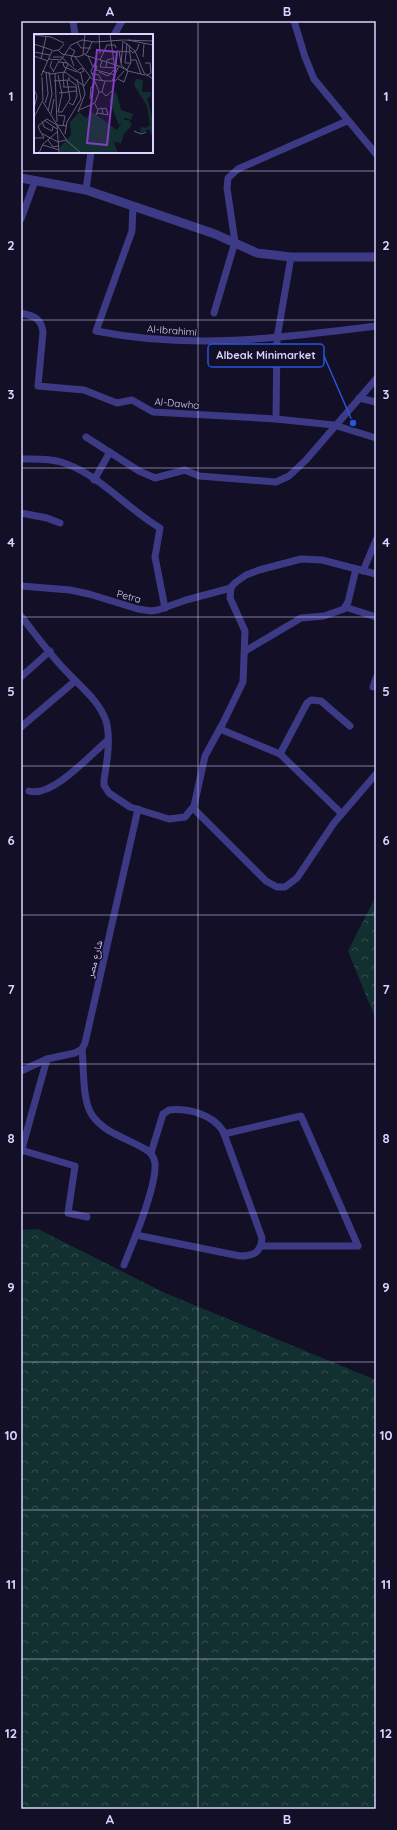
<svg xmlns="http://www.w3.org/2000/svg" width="397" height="1830" font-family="Quicksand,'Noto Naskh Arabic',sans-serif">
  <defs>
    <pattern id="forest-crowns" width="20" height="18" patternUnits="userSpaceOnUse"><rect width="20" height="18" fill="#12302f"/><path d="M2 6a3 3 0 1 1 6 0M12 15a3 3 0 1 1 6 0" fill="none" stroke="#344d4e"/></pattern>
  </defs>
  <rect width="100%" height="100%" fill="#130f26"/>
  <!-- forest -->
  <g fill="url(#forest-crowns)">
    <polygon points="376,896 376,1020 348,951"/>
    <polygon points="38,1229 165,1293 376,1380 376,1809 21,1809 21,1230"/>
  </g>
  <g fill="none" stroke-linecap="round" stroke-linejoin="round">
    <!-- minor -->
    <g stroke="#3d3a85" stroke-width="7">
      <polyline points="73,21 75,35"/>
      <polyline points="294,21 305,57 314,79 376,154"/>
      <polyline points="114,35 122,21"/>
      <polyline points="86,190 91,152"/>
      <path d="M 133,206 L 132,231 L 96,331 C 191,350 281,338 376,326"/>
      <polyline points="21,219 35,181"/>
      <path d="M 21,313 C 34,316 41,318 43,332 L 38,386 L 84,390 L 117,403 L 132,400 L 153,412 L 276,419 L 334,425 L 376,438"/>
      <polyline points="214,313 235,242 227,188 228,178 238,169 347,121"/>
      <polyline points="359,398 376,402"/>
      <polyline points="276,419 277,338 291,257"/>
      <polyline points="86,437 139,471 155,478 185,470 199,476 276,482 289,476 306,460 376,379"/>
      <path d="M 21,459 C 34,459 48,458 61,462 C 98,473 126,508 160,528 L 155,557 L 165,608"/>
      <polyline points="94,480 110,452"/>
      <polyline points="21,513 47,518 60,523"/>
      <polyline points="363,571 376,540"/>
      <polyline points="21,586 70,590 89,594 138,609 151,611 158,610 186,600 231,588"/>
      <polyline points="345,607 376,617"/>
      <path d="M 21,616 C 36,635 51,656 68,673 C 82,688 99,701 106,721 C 111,738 107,762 104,780 L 104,785 L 109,793 L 130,807 L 169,819 L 185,817 L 194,806 L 205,756 L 223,723 L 243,682 L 245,631 L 230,598 L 231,587 L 236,582 L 246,575 L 259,570 L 301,559 L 322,560 L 376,574"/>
      <polyline points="245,651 301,618 324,616 344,609 348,602 356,569"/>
      <polyline points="21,677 50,651"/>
      <polyline points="373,687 376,678"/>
      <polyline points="21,727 75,681"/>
      <polyline points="220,729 280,754 341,813"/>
      <polyline points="280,754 307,703 311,700 321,701 350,726"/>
      <path d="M 29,791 C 52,798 90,755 108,740"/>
      <polyline points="193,808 266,881 277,887 285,887 297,878 334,823 376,774"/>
      <path d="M 82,1049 C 84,1067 82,1101 92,1115 C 104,1133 127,1138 145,1149 C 151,1152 154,1157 155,1163 C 157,1186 133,1242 124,1265"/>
      <polyline points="21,1071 47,1059 75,1053 82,1049 85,1043 138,809"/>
      <polyline points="224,1134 301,1116 358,1246 262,1246"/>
      <polyline points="21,1150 75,1166 68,1213 87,1217"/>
      <polyline points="21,1152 47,1059"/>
      <path d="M 136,1235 L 240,1256 C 253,1256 261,1253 262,1238 L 223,1131 C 212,1114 188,1108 169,1110 L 163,1114 L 151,1153"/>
    </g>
    <!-- tertiary -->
    <polyline stroke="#3d3a85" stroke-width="9" points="21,178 86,190 215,234 257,253 291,257 376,257"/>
  </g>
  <!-- grid -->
  <path fill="none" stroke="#d9d4ff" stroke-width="1" stroke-opacity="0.55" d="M 198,21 L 198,1809M 21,171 L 376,171M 21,320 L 376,320M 21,468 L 376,468M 21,617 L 376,617M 21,766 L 376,766M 21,915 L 376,915M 21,1064 L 376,1064M 21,1213 L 376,1213M 21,1362 L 376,1362M 21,1510 L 376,1510M 21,1659 L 376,1659"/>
  <g text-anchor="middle" stroke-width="3" stroke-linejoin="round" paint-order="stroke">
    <!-- street labels -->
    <g font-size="10" fill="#d9d4ff" stroke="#130f26">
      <text transform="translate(172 330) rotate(4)" y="4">Al-Ibrahimi</text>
      <text transform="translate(177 403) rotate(5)" y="4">Al-Dawha</text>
      <text transform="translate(129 596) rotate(15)" y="4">Petra</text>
      <text transform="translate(94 959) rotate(-76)" y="4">شارع مصر</text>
    </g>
  </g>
  <!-- overview -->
  <g transform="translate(34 34)">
    <rect width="119" height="119" fill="#130f26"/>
    <path d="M 102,45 L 109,46 L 108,58 L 117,58 L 116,63 L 113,64 L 118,83 L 119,104 L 115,95 L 106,99 L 107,93 L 112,94 L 116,91 L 113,72 L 100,51 ZM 82,57 L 87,76 L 99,80 L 97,86 L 91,84 L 85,91 L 75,66 ZM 45,78 L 52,84 L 58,78 L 83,96 L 89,86 L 95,86 L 98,91 L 90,100 L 87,109 L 80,108 L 83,117 L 87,119 L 25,119 L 25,114 L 37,101 L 36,88 Z" fill="#12302f"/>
    <path fill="none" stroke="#625e7d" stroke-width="1" d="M 65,0 L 66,20M 0,1 L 17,3 L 30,9M 90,6 L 119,7M 94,6 L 119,11M 89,7 L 101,17 L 110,39 L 119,45M 43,8 L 47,14 L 57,14M 93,9 L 91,29 L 97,29M 0,10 L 18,16M 36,14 L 41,17 L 37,24 L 40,32M 24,16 L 28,20 L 44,23 L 53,19 L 58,8M 96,16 L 99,19 L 103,16 L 105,10M 83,17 L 96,18M 85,17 L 87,29M 0,18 L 16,21M 49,21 L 51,0M 51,21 L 85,32 L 94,37 L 90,48 L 84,45M 0,22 L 14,27M 54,22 L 59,33M 19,23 L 28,23 L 34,30 L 29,41 L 30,53M 41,23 L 58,45 L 71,47M 109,23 L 110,10M 7,25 L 12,3M 14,25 L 27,26 L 37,11 L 48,6 L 61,8 L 89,6M 63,25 L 57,37 L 65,58 L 68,58 L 71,47 L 81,47 L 90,37M 66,26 L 73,11 L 81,11 L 82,14M 97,26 L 102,26 L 107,40M 18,27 L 16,32 L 20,38M 68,27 L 66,33 L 82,34M 25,28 L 33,29 L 47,40 L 51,60 L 44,78M 29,28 L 30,33 L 43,38M 111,29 L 116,29 L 117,39 L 112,42M 60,31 L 63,32 L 62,36 L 81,41M 87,31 L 94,37 L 111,41M 87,31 L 89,7M 72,33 L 73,26 L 80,24M 44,36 L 48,34 L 50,37 L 46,39M 93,36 L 97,28 L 95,11M 8,37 L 17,40 L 31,38M 19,38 L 25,27M 31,38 L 50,52 L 56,43M 65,38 L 74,42 L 81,35 L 76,0M 21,39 L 23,88M 57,39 L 65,41 L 68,47M 7,42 L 18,17 L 25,16 L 30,10M 20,47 L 35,46 L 35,43M 78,47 L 85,32M 29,53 L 42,53M 0,55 L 3,62 L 0,75M 68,58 L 72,62 L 79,56M 25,59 L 42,57M 56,65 L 57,53 L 62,49M 9,68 L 33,107 L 47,119M 11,69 L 14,60 L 12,38M 35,69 L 39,71 L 43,62 L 42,51 L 35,46M 61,70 L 64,76 L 62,81M 68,75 L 72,74 L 74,81 L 69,80M 45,76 L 61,69 L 65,58M 14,77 L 18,60 L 15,38M 24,78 L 28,78 L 36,65 L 33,46M 24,78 L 28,60 L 24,41M 63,79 L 69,80 L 68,74 L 64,75M 17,80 L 20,65M 24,81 L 31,82 L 29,92M 0,83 L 9,66 L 8,43M 10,86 L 23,95M 8,87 L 10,93 L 18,97 L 19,93M 23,91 L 25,119M 100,97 L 107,100 L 112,98M 31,100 L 33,88 L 47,65 L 43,45M 0,104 L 10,104 L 8,100M 14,106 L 19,113 L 24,112M 32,106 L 24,108 L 7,99 L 4,92 L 13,85 L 23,91 L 33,92M 9,111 L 25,116M 5,119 L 9,110 L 23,98"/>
    <path fill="#843dc5" fill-opacity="0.15" stroke="#843dc5" stroke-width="2" d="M 63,16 L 83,18 L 73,111 L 53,109 Z"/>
    <rect width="119" height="119" fill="none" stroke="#d9d4ff" stroke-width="2"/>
  </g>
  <!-- callouts -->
  <path fill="none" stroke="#2655da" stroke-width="1.5" d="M353 423L324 356"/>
  <circle fill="#2655da" stroke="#130f26" stroke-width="1.5" cx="353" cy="423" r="4"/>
  <rect fill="#130f26" stroke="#2655da" stroke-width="1.5" x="208" y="344" width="116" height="23" rx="4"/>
  <g font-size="11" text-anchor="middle" font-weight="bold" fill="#d9d4ff">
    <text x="266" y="359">Albeak Minimarket</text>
  </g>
  <!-- border -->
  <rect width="397" height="1830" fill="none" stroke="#130f26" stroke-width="44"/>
  <rect x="22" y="22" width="353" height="1786" fill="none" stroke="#d9d4ff" stroke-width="1.5"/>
  <g font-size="13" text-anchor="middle" font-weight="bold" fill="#d9d4ff">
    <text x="110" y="16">A</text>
    <text x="287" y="16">B</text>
    <text x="11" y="101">1</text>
    <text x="386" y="101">1</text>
    <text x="11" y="250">2</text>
    <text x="386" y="250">2</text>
    <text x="11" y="399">3</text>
    <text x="386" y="399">3</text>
    <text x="11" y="547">4</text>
    <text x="386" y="547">4</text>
    <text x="11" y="696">5</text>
    <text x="386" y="696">5</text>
    <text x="11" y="845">6</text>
    <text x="386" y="845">6</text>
    <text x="11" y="994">7</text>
    <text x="386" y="994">7</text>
    <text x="11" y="1143">8</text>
    <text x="386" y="1143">8</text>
    <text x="11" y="1292">9</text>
    <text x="386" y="1292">9</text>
    <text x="11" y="1440">10</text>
    <text x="386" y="1440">10</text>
    <text x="11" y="1589">11</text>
    <text x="386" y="1589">11</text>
    <text x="11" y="1738">12</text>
    <text x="386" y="1738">12</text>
    <text x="110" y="1824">A</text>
    <text x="287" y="1824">B</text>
  </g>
</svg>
